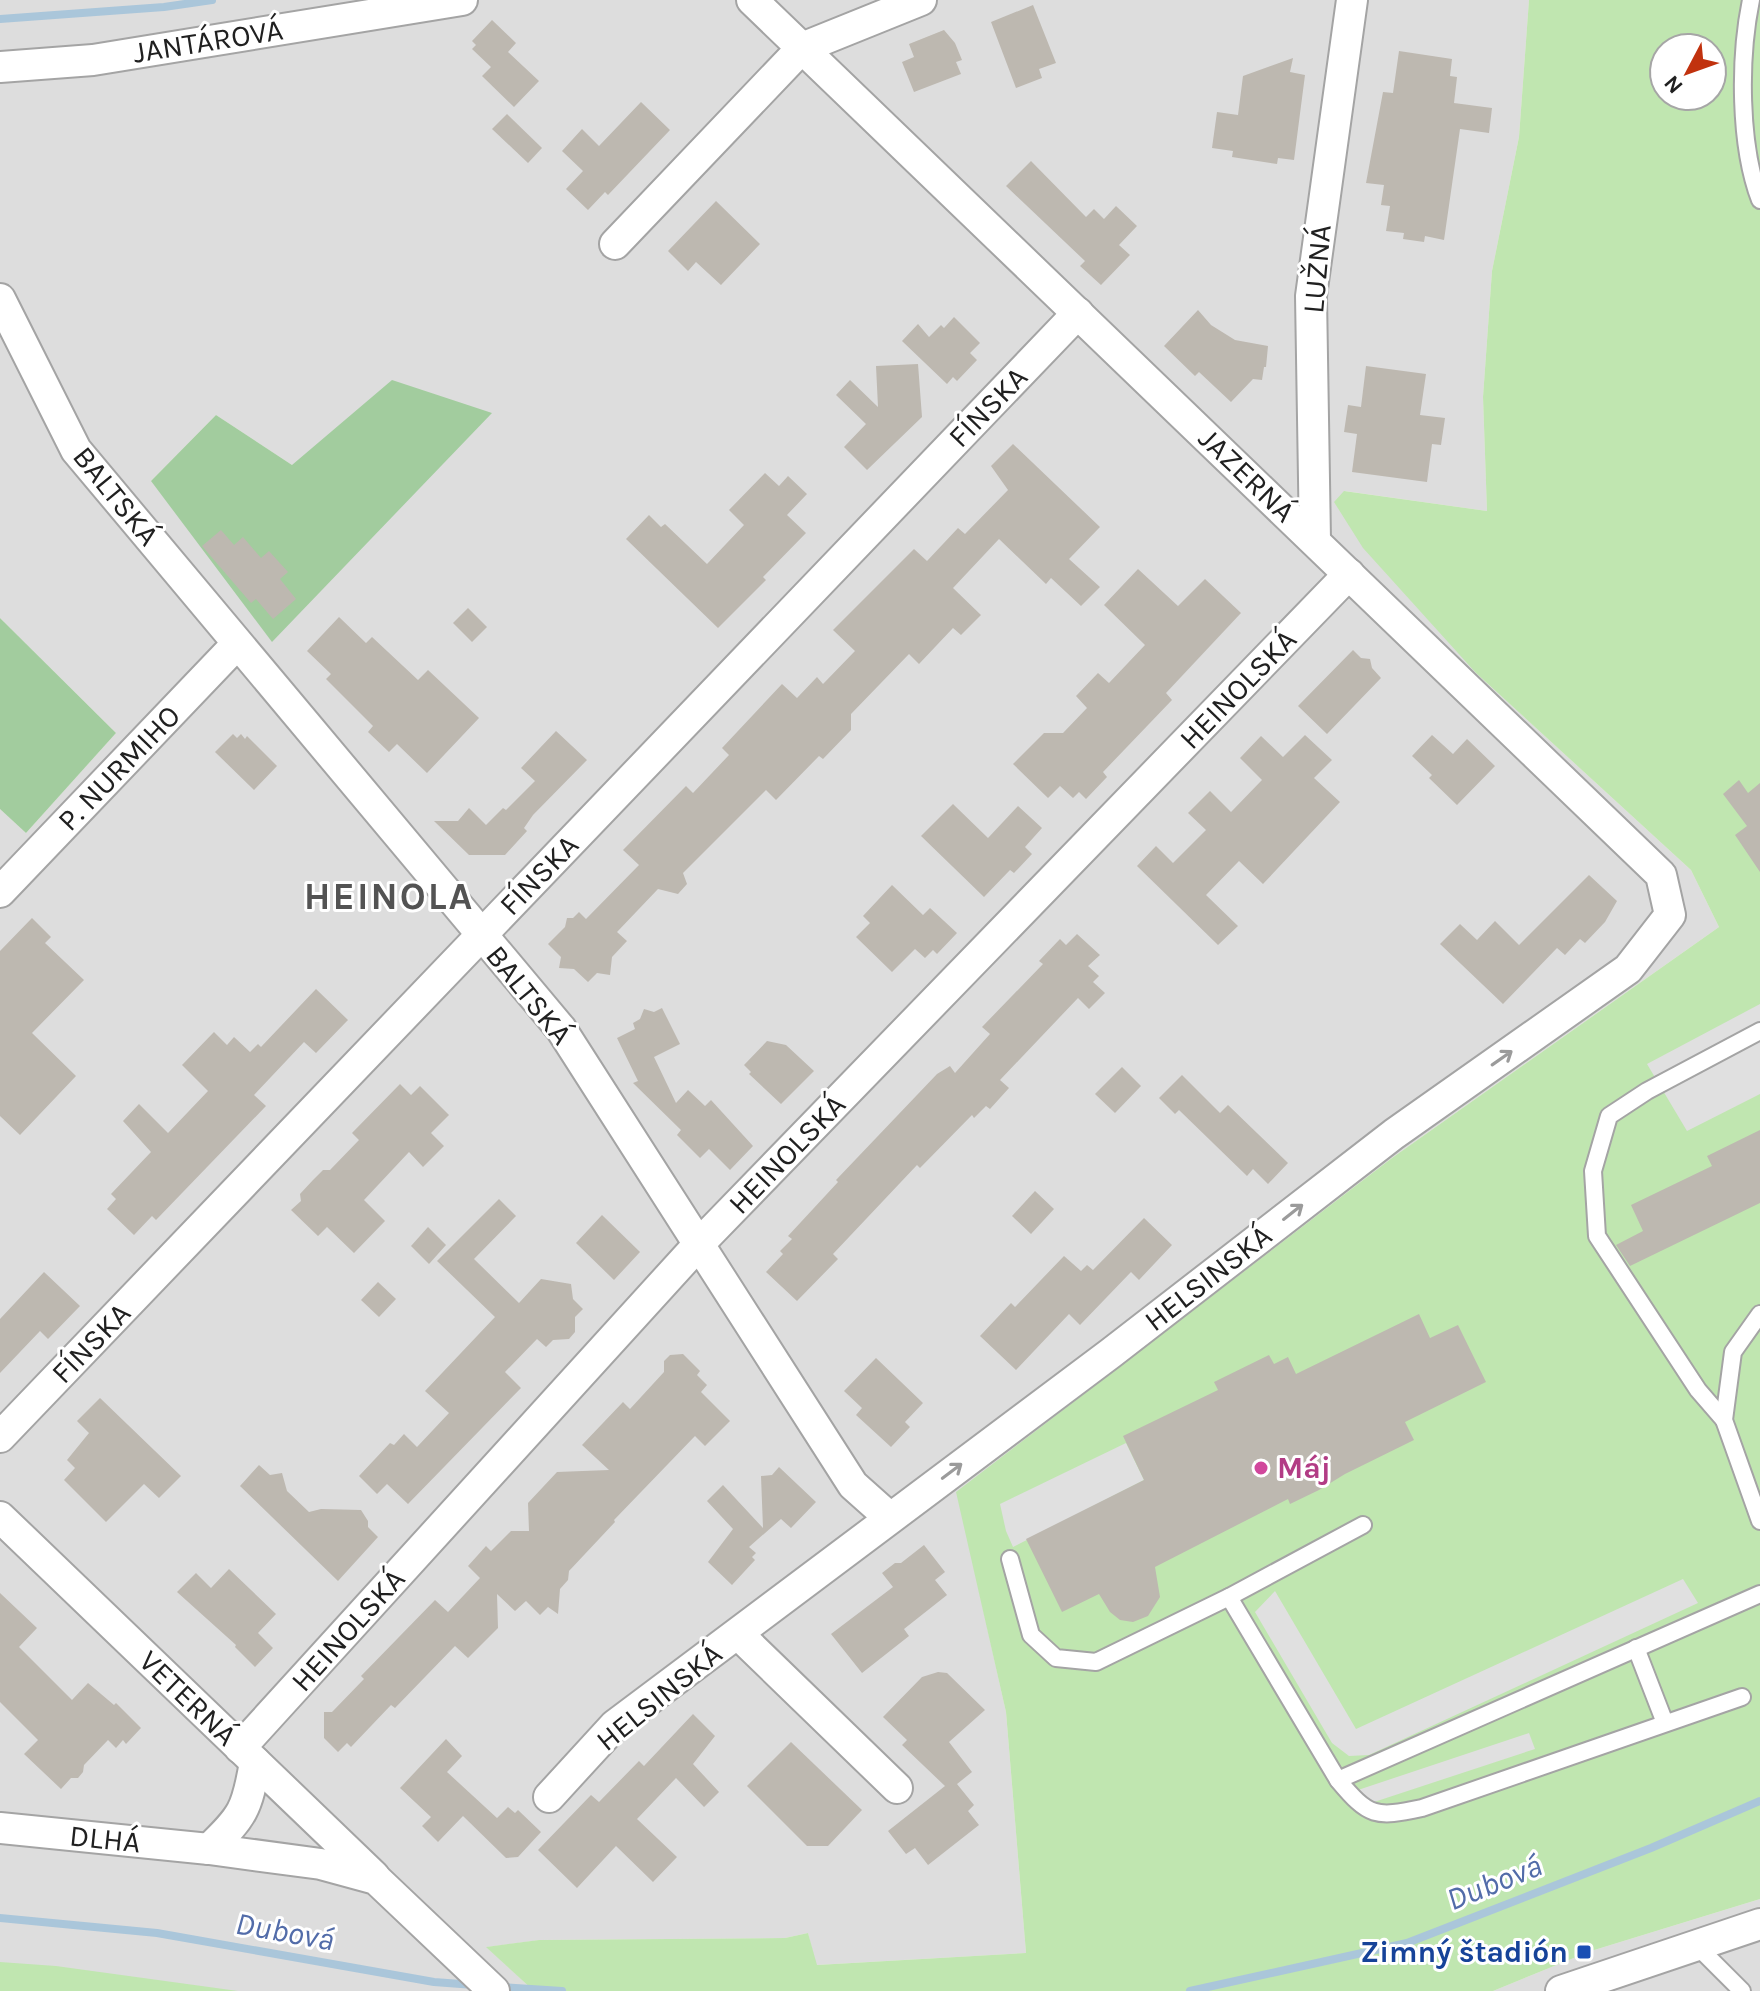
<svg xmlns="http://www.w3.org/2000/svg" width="1760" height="1991" font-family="Karla,sans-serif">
  <rect width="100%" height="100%" fill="#efeee7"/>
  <!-- residential -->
  <g fill="#ddd" fill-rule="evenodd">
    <path d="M 0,0 L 1529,0 L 1519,137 L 1492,271 L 1483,397 L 1487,511 L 1345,491 L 1476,673 L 1691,870 L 1719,927 L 1392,1158 L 957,1492 L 1006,1712 L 1026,1953 L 816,1965 L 808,1933 L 785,1938 L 540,1940 L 487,1947 L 534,1991 L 0,1991 L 0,809 L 26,833 L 116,733 L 0,618 ZM 216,415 L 292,465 L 151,481 Z"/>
    <polygon points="1760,1899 1760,1991 1493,1991 1591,1951"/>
  </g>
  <!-- grass -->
  <g fill="#c0e6b0" fill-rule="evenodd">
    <path d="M 1529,0 L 1760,0 L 1760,1899 L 1591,1951 L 1493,1991 L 534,1991 L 486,1947 L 539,1940 L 785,1938 L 808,1933 L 817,1965 L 1026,1953 L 1006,1712 L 956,1492 L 1392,1158 L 1719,927 L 1691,870 L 1476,673 L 1363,548 L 1334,502 L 1344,491 L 1487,511 L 1483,397 L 1492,271 L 1519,137 ZM 1664,48 L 1712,48 L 1712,96 L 1664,96 Z"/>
    <polygon points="0,1962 56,1966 238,1991 0,1991"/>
  </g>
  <!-- forest -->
  <g fill="#a2cc9e">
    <polygon points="392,380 492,413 272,642 151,481 216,415 292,465"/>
    <polygon points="0,618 116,733 26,833 0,809"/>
  </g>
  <!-- parking -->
  <g fill="#e0e0e0">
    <polygon points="1760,1004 1760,1094 1687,1131 1647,1064"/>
    <polygon points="1126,1443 1144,1480 1013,1547 1006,1531 1000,1504"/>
    <polygon points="1683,1579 1698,1603 1369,1755 1349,1756 1332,1743 1255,1612 1275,1591 1356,1729"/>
    <polygon points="1529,1733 1535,1749 1368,1804 1358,1790"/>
  </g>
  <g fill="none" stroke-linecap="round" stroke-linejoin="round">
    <!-- stream -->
    <g stroke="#aac6da" stroke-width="8">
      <polyline points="0,19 164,7 212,0"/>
      <polyline points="0,1918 157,1933 434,1982 474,1985"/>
      <polyline points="500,1987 562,1991"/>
      <polyline points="1190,1991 1407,1943 1651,1848 1760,1801"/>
    </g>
  </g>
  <!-- building -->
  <g fill="#bdb8b0">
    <polygon points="1033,5 1056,63 1039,69 1042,78 1016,88 991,22"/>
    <polygon points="492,20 516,43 508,52 539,81 514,107 482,76 491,67 472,49 476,45 472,41"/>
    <polygon points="944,30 955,43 962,60 956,62 961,74 914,92 902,62 914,57 909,44"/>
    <polygon points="1399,51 1452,59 1450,76 1457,77 1454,103 1492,108 1489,133 1460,129 1444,240 1425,236 1424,242 1403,239 1404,233 1386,231 1390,206 1381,205 1384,185 1366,183 1383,92 1393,93"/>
    <polygon points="1293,58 1290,72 1305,75 1294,160 1278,158 1277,164 1232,157 1233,151 1212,148 1217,112 1238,115 1243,76"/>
    <polygon points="641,102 670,130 608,195 605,192 588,210 566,189 583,171 562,151 582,129 599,146"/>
    <polygon points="507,114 542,148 528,163 492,129"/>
    <polygon points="1031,161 1086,217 1094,209 1104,219 1116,206 1137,226 1119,245 1130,255 1101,285 1080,266 1085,261 1006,186"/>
    <polygon points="716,201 760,244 721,285 696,262 688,271 668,251"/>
    <polygon points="1198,310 1211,325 1235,340 1268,346 1266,367 1264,367 1262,380 1253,379 1231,402 1199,372 1195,376 1164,346"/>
    <polygon points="954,317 980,343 970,353 977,360 957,381 953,377 947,384 902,341 918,324 929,337 941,325 944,328"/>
    <polygon points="918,364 922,417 867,470 844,447 866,424 836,395 850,380 878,407 876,366"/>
    <polygon points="1366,366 1426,374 1420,415 1445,418 1441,445 1432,444 1427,482 1352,472 1357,434 1344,432 1348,405 1361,407"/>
    <polygon points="1013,444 1100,527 1069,559 1100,587 1081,606 1051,578 1046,584 999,539 953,588 981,615 961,635 953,628 919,664 909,654 851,714 851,730 823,759 819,756 776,800 766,790 683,873 687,884 678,894 658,889 617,932 627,941 612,957 610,975 597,973 588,982 574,969 559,968 561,957 548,944 565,927 567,918 573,918 579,912 586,919 639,865 623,850 686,786 693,793 729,755 722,748 782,684 797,698 817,677 823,684 855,651 833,630 914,549 927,561 958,528 965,534 1008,490 991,466"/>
    <polygon points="765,473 779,486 788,476 807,494 787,515 806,533 763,577 766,580 718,628 626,539 649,515 661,527 665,524 707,564 744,525 729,510"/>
    <polygon points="221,530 234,545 243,537 261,558 269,551 288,572 280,579 296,599 273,619 256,599 251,603 202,546"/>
    <polygon points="1138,569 1178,606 1205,579 1241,613 1166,693 1172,700 1103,772 1107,777 1086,799 1079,792 1073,798 1060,786 1048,798 1013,764 1044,733 1063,733 1087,708 1076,696 1098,673 1109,683 1145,645 1104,605"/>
    <polygon points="468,608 487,627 472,642 453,623"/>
    <polygon points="339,617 366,643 372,637 418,680 428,670 479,718 427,773 397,744 389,752 368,732 373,726 326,679 331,674 307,651"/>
    <polygon points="1353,650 1361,658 1370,659 1372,668 1381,678 1327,734 1298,706"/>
    <polygon points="556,731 587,760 533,815 524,828 527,831 505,855 469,855 434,821 458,821 469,808 486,825 503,808 506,810 535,781 521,768"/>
    <polygon points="233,734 237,738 241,734 245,739 247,736 277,766 254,790 215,752"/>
    <polygon points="1305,735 1332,760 1314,778 1340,802 1263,884 1239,861 1206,895 1238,926 1218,945 1137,866 1156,846 1173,863 1206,830 1188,813 1210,791 1231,812 1262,780 1240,758 1261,736 1283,757"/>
    <polygon points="1432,735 1453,754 1467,739 1495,766 1457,805 1429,778 1432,775 1412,756"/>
    <polygon points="1739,780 1748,793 1760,783 1760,872 1735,835 1747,826 1723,794"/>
    <polygon points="953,804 988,838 1018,806 1042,828 1025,847 1032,854 1014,873 1010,870 984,897 921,836"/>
    <polygon points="1589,875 1617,901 1605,922 1585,943 1580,939 1565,955 1557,948 1503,1004 1440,944 1460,924 1477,940 1495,921 1519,945"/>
    <polygon points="892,885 923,915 930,908 957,933 937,954 933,950 925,958 915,949 892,972 856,937 870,923 863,916"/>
    <polygon points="32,918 51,937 45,943 84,980 32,1033 76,1076 20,1135 0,1116 0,951"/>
    <polygon points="1077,934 1100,955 1088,966 1099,976 1093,982 1105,993 1089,1009 1078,998 1000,1080 1009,1088 990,1109 986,1106 974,1118 972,1115 920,1168 917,1165 833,1254 838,1259 797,1301 766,1272 783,1254 780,1251 792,1239 788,1236 838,1182 836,1180 937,1074 950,1066 955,1073 990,1034 982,1027 1043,964 1039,961 1060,939 1066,945"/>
    <polygon points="316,989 348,1020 316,1053 304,1042 254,1095 266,1106 156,1220 152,1216 134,1235 107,1209 116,1199 111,1194 151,1152 123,1121 139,1104 168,1133 208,1091 182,1065 214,1032 227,1045 234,1037 250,1052 258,1044 261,1047"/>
    <polygon points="662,1008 680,1044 654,1057 676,1103 688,1090 705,1106 711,1100 753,1146 730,1170 709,1149 700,1158 677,1135 681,1130 633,1083 638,1081 617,1038 635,1029 633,1023 640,1019 644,1009 654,1012"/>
    <polygon points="767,1041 786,1045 814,1071 781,1104 749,1074 751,1072 744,1065"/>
    <polygon points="1122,1067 1141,1086 1115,1113 1095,1094"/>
    <polygon points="1182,1075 1220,1113 1228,1105 1288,1163 1268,1184 1253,1169 1247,1176 1179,1110 1175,1114 1159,1098"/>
    <polygon points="400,1084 411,1095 420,1086 449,1115 431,1133 444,1146 423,1167 409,1152 364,1200 385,1221 354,1253 327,1227 318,1236 291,1210 301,1201 300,1194 313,1180 323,1170 330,1170 359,1140 352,1133"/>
    <polygon points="1760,1130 1760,1203 1630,1266 1616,1245 1643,1231 1631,1205 1712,1166 1707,1156"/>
    <polygon points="1035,1191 1054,1209 1031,1234 1012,1216"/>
    <polygon points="499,1199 516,1216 474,1259 519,1303 541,1279 571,1284 573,1299 583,1309 575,1317 575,1332 569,1339 553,1340 546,1347 537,1339 505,1372 521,1388 408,1504 387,1484 377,1494 359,1476 390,1443 394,1445 404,1434 417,1447 449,1413 425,1391 495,1317 437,1261"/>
    <polygon points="602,1215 640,1252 614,1280 576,1243"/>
    <polygon points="1144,1218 1172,1245 1139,1280 1131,1272 1080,1325 1069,1314 1016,1370 980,1336 1011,1303 1015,1307 1064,1256 1081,1271 1087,1265 1093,1270"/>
    <polygon points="428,1227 446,1245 429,1264 411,1246"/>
    <polygon points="44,1272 80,1306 48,1339 40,1331 0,1373 0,1319"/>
    <polygon points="378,1282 396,1299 379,1317 361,1300"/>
    <polygon points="1419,1314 1430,1338 1458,1325 1486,1382 1405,1422 1414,1440 1345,1474 1319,1490 1290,1504 1288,1499 1155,1567 1160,1597 1148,1616 1133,1622 1120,1620 1110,1612 1099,1594 1062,1612 1026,1539 1144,1480 1123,1436 1218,1390 1214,1382 1269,1355 1274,1364 1288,1357 1296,1374"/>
    <polygon points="683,1354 700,1371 697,1375 707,1385 701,1392 730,1421 705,1446 695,1436 614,1520 615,1522 569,1571 568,1580 560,1589 558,1614 548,1607 540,1615 526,1601 515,1611 497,1594 498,1628 468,1658 455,1646 395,1708 391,1705 351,1747 347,1743 338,1752 324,1738 324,1712 332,1712 364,1679 361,1676 435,1600 448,1612 480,1578 468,1566 486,1546 491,1551 511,1531 529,1531 528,1503 557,1472 609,1470 582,1445 623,1402 630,1409 664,1372 664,1361 670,1355"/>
    <polygon points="876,1358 923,1403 905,1422 910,1427 891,1447 856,1415 862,1408 844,1391"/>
    <polygon points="100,1398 181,1476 159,1498 144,1484 106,1522 64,1480 75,1468 67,1460 89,1433 77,1421"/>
    <polygon points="259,1465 270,1475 282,1473 287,1491 309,1512 321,1509 361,1510 368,1521 368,1527 378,1537 338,1581 240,1486"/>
    <polygon points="779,1467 816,1502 791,1528 781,1519 749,1547 756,1553 752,1557 755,1560 732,1585 708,1562 733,1529 707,1501 723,1485 763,1528 761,1476 772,1475"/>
    <polygon points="924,1545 945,1572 935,1580 947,1595 904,1629 909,1636 862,1673 831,1634 893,1587 882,1573 895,1563 901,1563"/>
    <polygon points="229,1569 276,1614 258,1633 273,1648 255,1667 235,1647 236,1645 177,1592 196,1573 211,1588"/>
    <polygon points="0,1593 37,1628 19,1647 72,1700 88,1683 114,1705 116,1703 141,1728 126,1744 123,1740 116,1748 108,1740 84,1765 83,1772 78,1778 71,1778 61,1789 24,1754 38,1740 0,1702"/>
    <polygon points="938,1672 947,1673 985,1710 949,1742 972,1772 957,1784 974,1805 968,1811 979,1825 928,1865 915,1848 906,1854 888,1831 945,1786 902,1745 907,1740 883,1717 922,1677"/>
    <polygon points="693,1714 715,1736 693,1764 719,1792 704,1807 676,1778 637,1819 677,1857 653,1882 616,1846 577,1888 538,1850 591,1795 599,1802 639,1761 644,1766"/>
    <polygon points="446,1739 462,1756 447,1772 497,1818 508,1807 515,1813 518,1810 541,1832 518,1857 506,1858 463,1816 438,1842 422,1826 431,1817 400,1788"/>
    <polygon points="791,1742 862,1810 828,1846 807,1846 747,1786"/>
  </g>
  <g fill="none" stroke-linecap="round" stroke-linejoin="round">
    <defs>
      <g id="lane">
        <path d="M 1751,0 C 1739,58 1739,145 1760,200"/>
        <polyline points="1760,1314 1733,1352 1724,1420 1760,1521"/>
        <polyline points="1724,1420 1698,1390 1597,1236 1593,1171 1609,1116 1647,1091 1760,1031"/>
        <polyline points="1010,1559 1031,1635 1056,1658 1096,1662 1229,1597 1363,1525"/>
        <polyline points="1229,1597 1338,1780 1760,1594"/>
        <polyline points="1636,1648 1665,1723"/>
        <path d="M 1338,1780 C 1369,1817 1375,1818 1422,1808 L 1742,1697"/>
        <polyline points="1695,1944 1742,1991"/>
      </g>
      <g id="street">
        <polyline points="0,67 93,60 462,0"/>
        <polyline points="615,244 802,48 921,0"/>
        <polyline points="0,299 76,450 561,1029 853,1485 890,1518"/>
        <polyline points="1315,540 1311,296 1352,0"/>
        <polyline points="0,892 237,644"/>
        <polyline points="0,1437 1078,313"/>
        <polyline points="0,1517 374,1876"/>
        <polyline points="739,1635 897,1788"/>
        <polyline points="240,1748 698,1245 1349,574"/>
        <polyline points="549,1797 615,1725 1111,1353 1394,1134 1628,969 1670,915 1661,875 752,0"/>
        <polyline points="0,1828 209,1849 321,1864 376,1879 494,1991"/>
        <path d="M 209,1849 C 243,1816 247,1810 255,1762"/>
        <polyline points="1561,1991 1760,1924"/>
      </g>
    </defs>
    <!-- lane casing -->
    <use href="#lane" stroke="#a4a4a4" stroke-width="20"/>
    <!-- street casing -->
    <use href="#street" stroke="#a4a4a4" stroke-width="34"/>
    <!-- lane -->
    <use href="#lane" stroke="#fff" stroke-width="16"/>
    <!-- street -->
    <use href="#street" stroke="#fff" stroke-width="30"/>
  </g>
  <!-- one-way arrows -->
  <defs><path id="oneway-shaft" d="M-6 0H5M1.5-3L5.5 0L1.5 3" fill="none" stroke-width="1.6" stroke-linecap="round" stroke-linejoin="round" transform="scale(2)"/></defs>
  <g stroke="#9b9b9b">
    <use href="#oneway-shaft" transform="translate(1502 1058) rotate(-35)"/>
    <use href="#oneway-shaft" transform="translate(1293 1212) rotate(-38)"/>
    <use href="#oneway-shaft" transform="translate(952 1471) rotate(-37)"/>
  </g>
  <!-- markers -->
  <circle fill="#d1479c" stroke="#fff" stroke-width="3" cx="1261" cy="1468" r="8"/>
  <rect fill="#1a4fb4" stroke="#fff" stroke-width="3" x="1576" y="1944" width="16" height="16" rx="4"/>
  <g text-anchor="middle" stroke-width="6" stroke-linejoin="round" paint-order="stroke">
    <!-- street labels -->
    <g font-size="30" fill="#202020" stroke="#fff">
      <text transform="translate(208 41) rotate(-9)" y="10">JANTÁROVÁ</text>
      <text transform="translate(1317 269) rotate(-85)" y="10">LUŽNÁ</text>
      <text transform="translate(988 407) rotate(-46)" y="10">FÍNSKA</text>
      <text transform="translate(1247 475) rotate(44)" y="10">JAZERNÁ</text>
      <text transform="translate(116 496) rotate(51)" y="10">BALTSKÁ</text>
      <text transform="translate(1238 689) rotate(-46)" y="10">HEINOLSKÁ</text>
      <text transform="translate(119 768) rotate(-46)" y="10">P. NURMIHO</text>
      <text transform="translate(539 875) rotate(-46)" y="10">FÍNSKA</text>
      <text transform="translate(529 995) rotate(51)" y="10">BALTSKÁ</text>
      <text transform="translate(787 1154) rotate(-46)" y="10">HEINOLSKÁ</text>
      <text transform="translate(1208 1278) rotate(-38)" y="10">HELSINSKÁ</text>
      <text transform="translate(91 1343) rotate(-46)" y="10">FÍNSKA</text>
      <text transform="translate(348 1630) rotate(-48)" y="10">HEINOLSKÁ</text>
      <text transform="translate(659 1697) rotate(-39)" y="10">HELSINSKÁ</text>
      <text transform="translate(188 1698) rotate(44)" y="10">VETERNÁ</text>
      <text transform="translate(105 1839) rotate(6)" y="10">DLHÁ</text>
    </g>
    <!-- hotel labels -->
    <g font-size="30" font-weight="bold" fill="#b23c85" stroke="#fff" text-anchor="start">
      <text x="1277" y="1478">Máj</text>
    </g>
    <!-- transit labels -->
    <g font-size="30" font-weight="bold" fill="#164399" stroke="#fff" text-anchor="end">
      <text x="1568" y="1962">Zimný štadión</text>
    </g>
    <!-- water labels -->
    <g font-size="32" font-style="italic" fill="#526ca9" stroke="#fff">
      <text transform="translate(1494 1882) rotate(-22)" y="11">Dubová</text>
      <text transform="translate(285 1931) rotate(10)" y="11">Dubová</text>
    </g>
    <!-- district labels -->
    <g font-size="38" font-weight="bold" letter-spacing="2" fill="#535353" stroke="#fff">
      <text x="389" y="909">HEINOLA</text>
    </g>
  </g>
  <!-- north arrow -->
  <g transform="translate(1688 72) rotate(229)"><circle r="38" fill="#ffffff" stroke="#a6a6a6" stroke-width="2"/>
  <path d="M0-6L14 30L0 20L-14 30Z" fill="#c1320e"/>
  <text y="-12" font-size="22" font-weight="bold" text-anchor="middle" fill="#202020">N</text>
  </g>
</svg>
